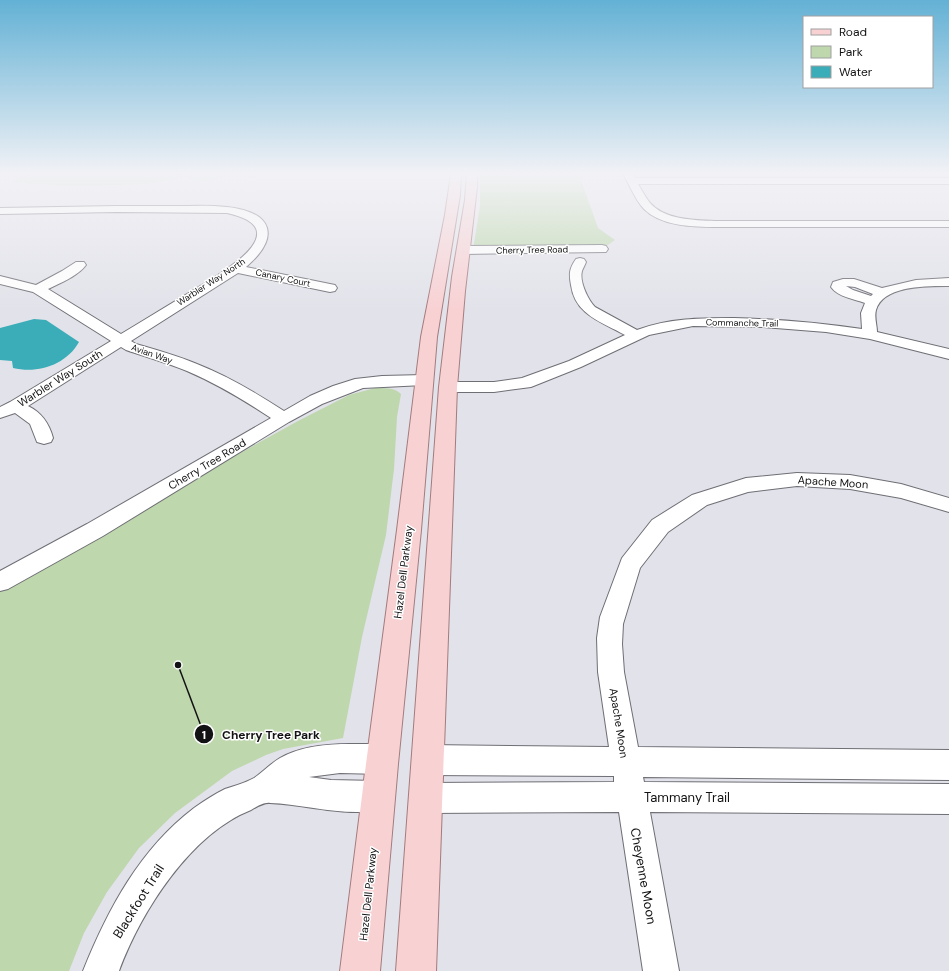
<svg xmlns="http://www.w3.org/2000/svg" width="949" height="971" font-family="'DM Sans',sans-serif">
  <rect width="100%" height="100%" fill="#e2e2ea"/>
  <!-- green -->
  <g fill="#bed7ad">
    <path d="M 25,174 L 188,174 C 161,185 132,185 103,185 C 73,186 42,185 12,182 Z"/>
    <path d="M 189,174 L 227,174 C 217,181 200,183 189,178 L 188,176 Z"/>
    <polygon points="480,174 579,174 598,228 615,240 602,249 473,250 480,206"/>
    <path d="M 375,388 C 384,388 394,387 401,394 L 397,417 L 394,469 L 386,535 L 362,637 L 343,738 L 283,749 L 266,755 L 232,771 L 175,813 L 139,848 L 107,892 L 84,933 L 69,971 L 0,971 L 0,586 L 298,421 L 349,395 Z"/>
  </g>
  <!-- water -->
  <path fill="#3badb8" d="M 34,319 L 46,320 L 79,342 C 66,365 38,374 13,368 L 12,361 L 0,360 L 0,328 Z"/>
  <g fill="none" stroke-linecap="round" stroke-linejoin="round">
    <defs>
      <g id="minor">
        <path d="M 623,174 L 633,174 L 635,178 L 949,178 L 949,184 L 638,184 C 642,190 645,197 650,203 C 665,220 694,220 715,221 L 949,221 L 949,227 L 715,227 C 693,227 661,226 644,209 C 635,200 630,185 623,174 Z"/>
        <path d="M 117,206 C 136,206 156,206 175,206 C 192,206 210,205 227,207 C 273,212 281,237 246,267 L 330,284 L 335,285 L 337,288 L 335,291 L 330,292 L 238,273 L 131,341 L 136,344 C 157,350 178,356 197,364 C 228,376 256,393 284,411 L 310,396 L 333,386 L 355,379 L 382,376 L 424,375 L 430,377 L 432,380 L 430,383 L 424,385 L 363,388 L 322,404 L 289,422 L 103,536 L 8,589 L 0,591 L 0,571 L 87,524 L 271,418 C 244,400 217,384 187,371 C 167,363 146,357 126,350 L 121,347 L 28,406 C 42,413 49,423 53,438 L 51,442 L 44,444 L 37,442 L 30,424 L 15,413 L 0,418 L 0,407 L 10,402 L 111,341 L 33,292 L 0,284 L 0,276 L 36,285 L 62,271 L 76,262 L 84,262 L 86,265 C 78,276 60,283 48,289 L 121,334 C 143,321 165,307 187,294 C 212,279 304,230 227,213 L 117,212 L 0,214 L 0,208 Z"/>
        <polygon points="602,245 606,246 608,249 606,252 463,254 459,253 457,250 459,247 463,246"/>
        <path d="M 580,258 L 584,259 L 586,262 C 585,265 583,268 582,271 C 579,281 588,300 595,307 L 637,330 C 669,318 701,318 734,318 C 777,319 820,323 862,329 L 861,313 L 865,303 C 854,299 838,297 831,287 L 833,282 L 843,279 L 854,279 L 882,288 L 916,280 L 949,278 L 949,286 C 928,286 883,285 876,310 C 874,317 877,325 877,332 L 949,349 L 949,359 L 870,339 L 826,332 L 763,327 L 693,326 L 649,335 L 581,367 L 531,387 L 494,392 L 448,392 L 442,391 L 440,387 L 442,383 L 448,382 L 494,382 L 522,378 L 569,361 L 625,335 C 602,322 575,315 571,285 C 569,274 569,269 576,259 ZM 846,286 L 855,287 L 873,294 L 871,296 L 853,290 Z"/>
        <polygon points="797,473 850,475 901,484 949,498 949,512 901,498 850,489 797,486 748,492 707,505 668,532 640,568 623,624 622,644 624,672 638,747 949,750 949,780 643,777 644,782 949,784 949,814 650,812 679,971 643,971 619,812 426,813 415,809 411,798 415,787 426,783 614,782 614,776 427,775 417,770 412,760 417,750 427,745 609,747 598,672 597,638 600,617 622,558 652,520 692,495 746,478"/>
        <path d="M 350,744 L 382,744 L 392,749 L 397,759 L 392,769 L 382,774 L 340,773 L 309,777 L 331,780 L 377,781 L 388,785 L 392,796 L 388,807 C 356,820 305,804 270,803 C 264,802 256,807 251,810 C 190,834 141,912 119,971 L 83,971 C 108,909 140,849 194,808 C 204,801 215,794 225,789 C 234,786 245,783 254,778 C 262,773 270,764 280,758 C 301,746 327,744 350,744 Z"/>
      </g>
      <g id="major">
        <polygon points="451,174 461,174 460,195 437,337 421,530 398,764 380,971 340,971 366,764 397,530 421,337 445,215"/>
        <polygon points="467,174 477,174 477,187 465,291 457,387 436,971 396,971 439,387 452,277 465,200"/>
      </g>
    </defs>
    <!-- minor casing -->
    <use href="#minor" stroke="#6e6e75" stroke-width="2"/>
    <!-- major casing -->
    <use href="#major" stroke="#a47b7d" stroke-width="2"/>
    <!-- minor -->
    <use href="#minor" fill="#fff" fill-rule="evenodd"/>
    <!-- major -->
    <use href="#major" fill="#f8d1d3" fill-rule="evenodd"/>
  </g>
  <!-- sky -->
  <linearGradient id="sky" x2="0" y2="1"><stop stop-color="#63b1d5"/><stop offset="0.56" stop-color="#f2f2f6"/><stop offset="1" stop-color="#f2f2f6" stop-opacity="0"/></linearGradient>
  <rect width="949" height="310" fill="url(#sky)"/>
  <g text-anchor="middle" stroke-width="3" stroke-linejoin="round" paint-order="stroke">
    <!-- far-street labels -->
    <g font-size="9" fill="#121214" stroke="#fff">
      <text transform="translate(532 250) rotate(-1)" y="3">Cherry Tree Road</text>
      <text transform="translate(283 278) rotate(12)" y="3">Canary Court</text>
      <text transform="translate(211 282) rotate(-33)" y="3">Warbler Way North</text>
      <text transform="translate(742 323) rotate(1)" y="3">Commanche Trail</text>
      <text transform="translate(152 354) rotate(19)" y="3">Avian Way</text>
    </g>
    <!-- street labels -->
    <g font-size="11" fill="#121214" stroke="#fff">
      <text transform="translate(60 378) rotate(-32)" y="4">Warbler Way South</text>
      <text transform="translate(207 464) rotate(-31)" y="4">Cherry Tree Road</text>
      <text transform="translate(833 482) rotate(4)" y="4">Apache Moon</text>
      <text transform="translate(403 572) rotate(-83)" y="4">Hazel Dell Parkway</text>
      <text transform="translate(619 723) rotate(81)" y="4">Apache Moon</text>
      <text transform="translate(368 894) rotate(-84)" y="4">Hazel Dell Parkway</text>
    </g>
    <!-- near-street labels -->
    <g font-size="13" fill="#121214" stroke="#fff">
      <text x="687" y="802">Tammany Trail</text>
      <text transform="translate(644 876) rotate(80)" y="5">Cheyenne Moon</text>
      <text transform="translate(138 901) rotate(-58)" y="5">Blackfoot Trail</text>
    </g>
  </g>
  <!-- callouts -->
  <path fill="none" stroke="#121214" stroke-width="1.5" d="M178 665L204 734"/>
  <g fill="#121214" stroke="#fff" stroke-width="1.5">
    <circle cx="178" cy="665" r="4"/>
    <circle cx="204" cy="734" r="10"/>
  </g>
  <g font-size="12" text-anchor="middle" font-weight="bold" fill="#fff">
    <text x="204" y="739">1</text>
  </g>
  <g font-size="12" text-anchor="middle" font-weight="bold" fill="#121214" stroke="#fff" stroke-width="3" stroke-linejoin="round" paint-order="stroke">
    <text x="271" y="739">Cherry Tree Park</text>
  </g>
  <!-- legend -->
  <rect x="803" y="16" width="130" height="72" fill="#ffffff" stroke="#a0a0a1"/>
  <rect x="811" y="29" width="20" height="6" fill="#f8d1d3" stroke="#a0a0a1"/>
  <text x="839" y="36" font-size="12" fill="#121214">Road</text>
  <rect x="811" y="46" width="20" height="12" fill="#bed7ad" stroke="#a0a0a1"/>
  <text x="839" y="56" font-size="12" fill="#121214">Park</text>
  <rect x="811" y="66" width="20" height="12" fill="#3badb8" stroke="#a0a0a1"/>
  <text x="839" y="76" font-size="12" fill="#121214">Water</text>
</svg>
